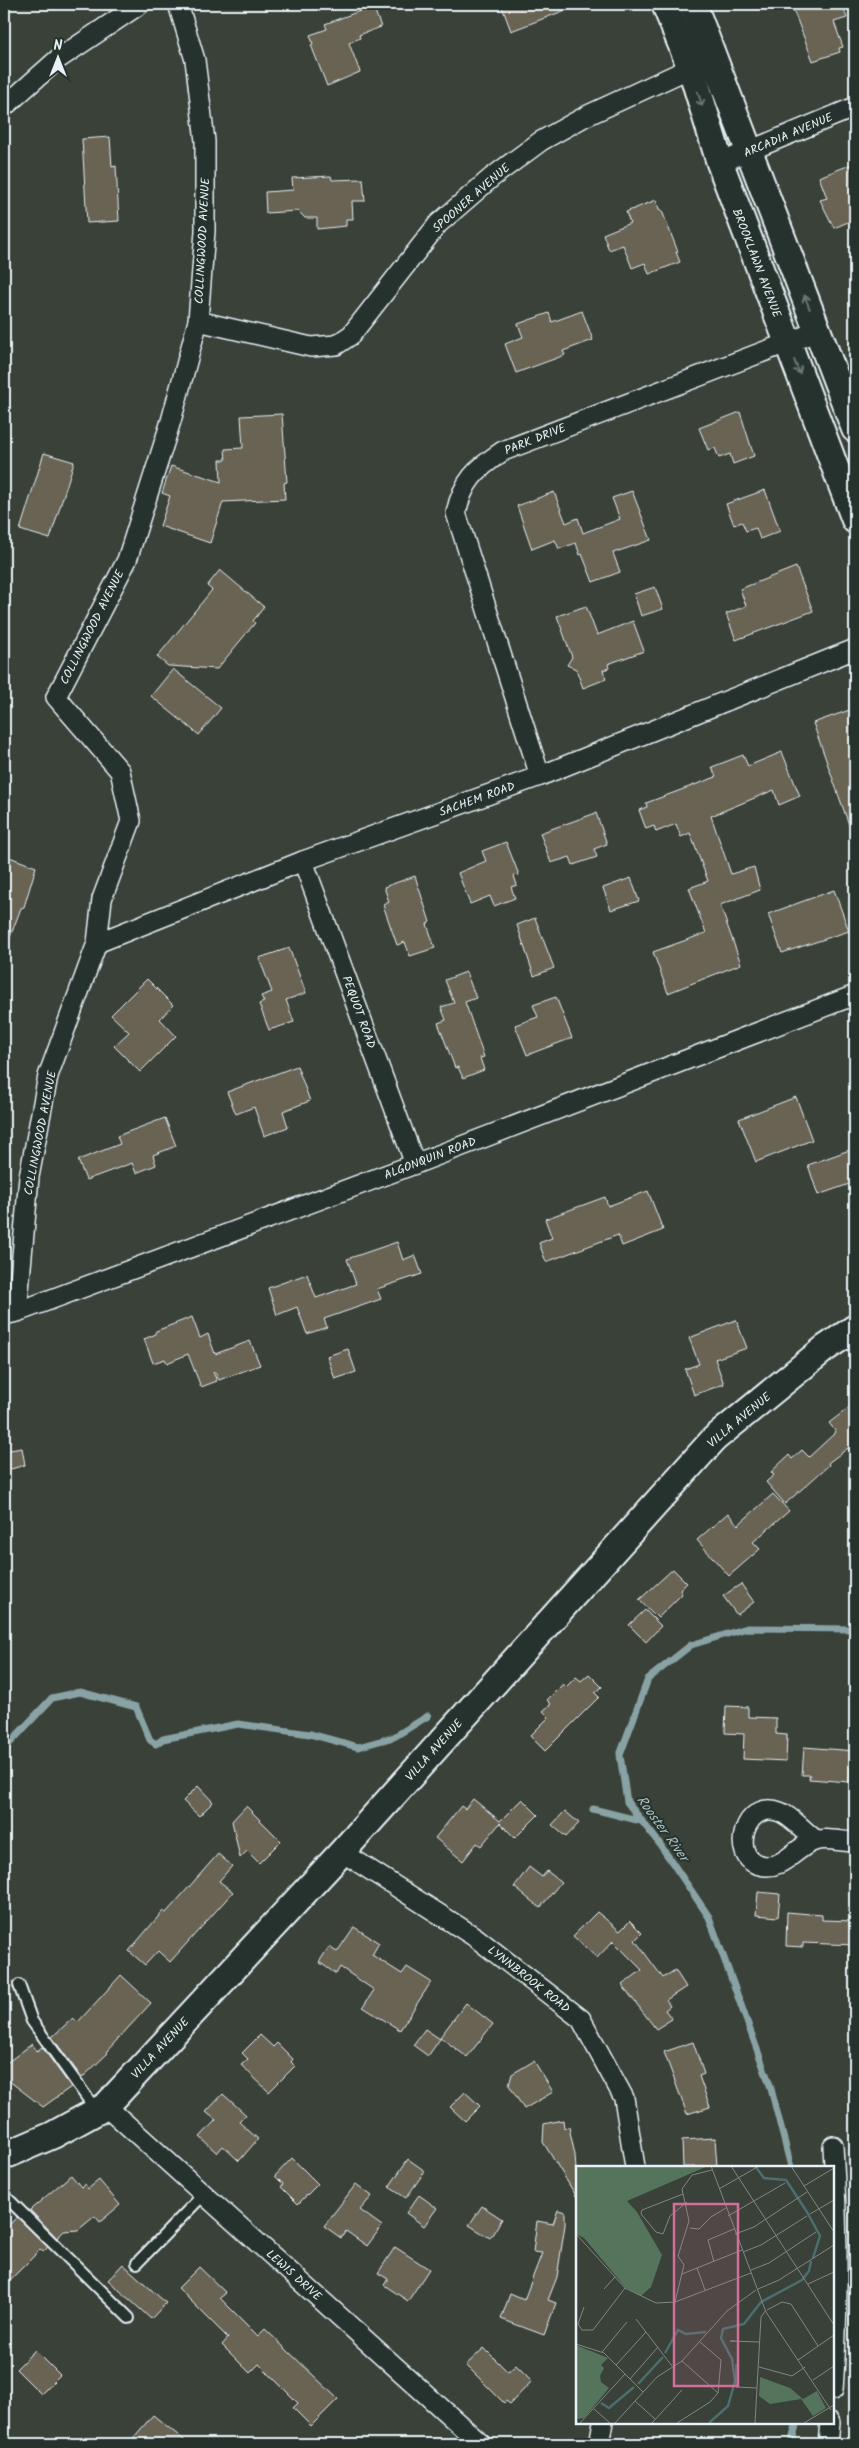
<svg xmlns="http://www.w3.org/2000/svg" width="859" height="2448" font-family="Kalam,sans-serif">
  <rect width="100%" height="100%" fill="#3a4138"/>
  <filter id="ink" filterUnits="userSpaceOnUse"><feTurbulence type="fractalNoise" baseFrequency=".02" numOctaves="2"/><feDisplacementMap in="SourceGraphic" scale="10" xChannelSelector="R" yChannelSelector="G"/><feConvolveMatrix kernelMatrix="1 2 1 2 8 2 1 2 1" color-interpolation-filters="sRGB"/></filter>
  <g filter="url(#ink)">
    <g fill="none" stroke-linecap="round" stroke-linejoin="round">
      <!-- stream -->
      <g stroke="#89a3a5" stroke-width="7">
        <polyline points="4,1754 8,1745 52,1698 80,1692 136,1707 150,1740 156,1744 163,1739 238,1724 310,1734 358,1747 394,1737 428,1716"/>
        <polyline points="593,1809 641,1821"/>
        <polyline points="791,2167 770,2085 709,1917 659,1843 627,1802 620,1755 648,1679 691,1645 747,1628 855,1629"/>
        <polyline points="791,2444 797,2422"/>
      </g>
    </g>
    <!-- building -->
    <g fill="#696352" stroke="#e8f1f8">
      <polygon points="501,4 579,4 579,5 511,31"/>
      <polygon points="791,4 842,4 847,18 834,22 843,47 839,48 840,52 813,61"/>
      <polygon points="373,6 381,27 359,35 360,38 349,43 360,72 327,86 311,45 313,44 310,35 327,29 325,24"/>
      <polygon points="110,137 112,167 116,166 119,221 87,223 82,139"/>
      <polygon points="850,165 855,180 855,219 834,228 820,200 827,198 819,177"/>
      <polygon points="331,176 332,180 363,179 365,201 352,201 353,219 346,219 346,226 317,229 317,218 305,218 298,211 266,213 265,192 293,190 292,178"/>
      <polygon points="656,200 659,209 662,211 678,252 676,252 680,262 649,274 645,263 632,268 623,245 609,250 603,234 630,223 626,212"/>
      <polygon points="582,311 593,340 563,351 565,355 516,373 505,344 523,337 518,324 549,313 552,322"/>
      <polygon points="740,412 754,456 733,464 730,454 719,458 715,448 708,450 699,428"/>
      <polygon points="282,414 287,482 284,483 285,499 223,502 210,543 160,526 170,496 162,493 171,466 221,482 220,460 226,460 225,449 243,448 241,416"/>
      <polygon points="44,453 74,462 50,539 20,530"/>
      <polygon points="765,490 780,531 760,539 756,528 746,531 742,522 734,525 726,504"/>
      <polygon points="632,491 651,540 613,553 620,572 593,582 582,554 580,555 576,543 559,549 555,540 532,549 517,506 554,492 566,523 578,518 583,533 620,519 612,498"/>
      <polygon points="796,567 813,611 736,640 726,614 746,606 740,589"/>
      <polygon points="220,570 264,607 253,621 255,623 217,669 168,666 157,657 212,590 207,586"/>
      <polygon points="655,587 663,609 641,616 634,594"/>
      <polygon points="586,606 597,635 633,621 644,651 608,664 609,668 603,670 606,679 583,688 576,669 567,665 572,657 557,616"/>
      <polygon points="173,669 221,708 199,735 151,696"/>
      <polygon points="855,708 855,835 853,836 813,723"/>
      <polygon points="782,752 800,796 779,805 774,790 711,816 731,874 754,867 760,890 720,905 741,964 668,993 653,952 706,933 689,888 708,881 690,833 681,837 676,824 656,832 654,826 646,829 639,810 647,807 646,803 716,777 712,767 743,755 748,766"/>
      <polygon points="596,813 607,844 594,849 597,857 573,865 570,857 551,863 540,833"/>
      <polygon points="506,842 519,875 514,876 517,885 511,887 515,898 494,906 490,896 470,904 458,873 486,861 482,851"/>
      <polygon points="4,855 36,867 24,907 21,908 6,948 4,947"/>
      <polygon points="415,876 430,922 427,924 435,948 410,956 405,942 397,945 383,905 389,902 384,887"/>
      <polygon points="631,878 639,901 611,910 603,888"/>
      <polygon points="834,890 849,931 782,953 768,914"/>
      <polygon points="535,918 554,968 534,976 517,925"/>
      <polygon points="289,948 306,993 286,1000 294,1022 269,1030 259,1004 264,1002 261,996 272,992 259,958"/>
      <polygon points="466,972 476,998 465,1002 484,1057 480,1058 484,1070 463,1078 458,1067 455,1068 438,1023 446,1020 441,1007 454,1003 445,980"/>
      <polygon points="147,979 173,1005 160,1019 176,1036 140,1072 114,1046 129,1032 111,1015"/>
      <polygon points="556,997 572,1038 527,1055 515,1025 538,1017 533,1005"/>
      <polygon points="297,1066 310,1101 283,1111 288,1127 264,1136 254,1107 236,1114 227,1092"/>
      <polygon points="796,1097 812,1140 756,1162 739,1119"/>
      <polygon points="165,1118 176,1146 153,1155 156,1165 136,1173 132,1163 86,1180 78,1160 120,1144 117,1136"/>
      <polygon points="855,1148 855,1182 818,1195 808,1165"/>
      <polygon points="648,1191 663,1230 622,1246 618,1235 546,1262 539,1243 552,1238 545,1219 605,1197 608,1206"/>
      <polygon points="397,1242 403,1260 415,1255 422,1274 377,1289 381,1299 324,1319 327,1327 307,1334 297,1307 277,1315 268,1288 307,1274 316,1298 356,1284 347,1259"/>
      <polygon points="192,1317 200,1338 208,1334 215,1354 250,1341 260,1365 219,1380 215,1372 213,1372 217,1381 201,1387 188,1354 167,1363 165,1359 153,1363 144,1339 154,1335 156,1331"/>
      <polygon points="736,1320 747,1348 715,1359 724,1384 694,1395 685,1369 699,1364 689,1338"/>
      <polygon points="348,1349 356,1372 335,1379 327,1356"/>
      <polygon points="855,1403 855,1457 848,1448 828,1463 829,1465 785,1504 766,1482 774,1475 771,1472 789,1455 792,1459 802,1450 809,1457 836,1432 829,1423"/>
      <polygon points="22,1448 25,1465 4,1471 4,1451"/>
      <polygon points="773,1494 789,1511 753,1542 760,1549 729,1576 697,1540 728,1513 738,1525"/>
      <polygon points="673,1569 687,1583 680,1590 682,1594 658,1618 639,1600"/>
      <polygon points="741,1584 754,1602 737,1615 723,1596"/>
      <polygon points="645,1610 661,1626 646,1642 629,1625"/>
      <polygon points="589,1674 602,1687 595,1693 599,1697 545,1751 530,1736 549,1717 543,1711 551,1704 547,1700 563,1684 566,1687 576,1677 581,1681"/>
      <polygon points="726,1706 748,1707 748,1717 776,1718 776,1734 787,1735 786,1761 743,1759 744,1734 725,1733"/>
      <polygon points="804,1747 855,1751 854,1765 850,1767 849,1782 809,1779 810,1775 802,1775"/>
      <polygon points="198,1786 213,1802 199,1816 183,1801"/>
      <polygon points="473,1799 500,1821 522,1799 538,1815 515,1838 500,1823 481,1846 477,1843 463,1861 435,1838 461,1806 465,1809"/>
      <polygon points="246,1806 281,1841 259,1863 247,1851 240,1858 232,1821"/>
      <polygon points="565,1811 579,1823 566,1837 552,1825"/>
      <polygon points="218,1854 232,1866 219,1881 233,1892 170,1962 158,1951 145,1965 129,1951 163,1911 166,1913"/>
      <polygon points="529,1867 542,1877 547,1871 561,1882 540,1908 514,1887"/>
      <polygon points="758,1892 780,1894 778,1917 756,1915"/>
      <polygon points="597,1912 620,1931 630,1921 642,1933 635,1940 663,1978 675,1970 686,1987 666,2000 670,2006 665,2010 672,2019 656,2029 622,1985 642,1970 613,1941 597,1958 573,1936"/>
      <polygon points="787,1912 822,1915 822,1920 855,1921 855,1945 803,1943 803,1947 786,1946"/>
      <polygon points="354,1927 379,1943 372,1955 402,1974 407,1967 431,1982 400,2030 363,2007 374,1990 340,1967 336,1974 319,1962 329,1947 337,1952"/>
      <polygon points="121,1975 151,2003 106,2052 108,2053 82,2078 52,2037 73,2018 78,2022"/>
      <polygon points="466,2003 493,2024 467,2057 440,2037"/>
      <polygon points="425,2029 440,2039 428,2056 413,2045"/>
      <polygon points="260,2035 273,2047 277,2043 293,2059 291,2062 295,2066 269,2092 241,2065 248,2059 242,2053"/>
      <polygon points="693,2042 704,2074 699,2076 710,2107 687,2114 664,2052"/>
      <polygon points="32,2044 37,2051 42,2047 71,2087 43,2107 4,2077 4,2065"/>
      <polygon points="534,2061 553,2092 524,2109 509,2085 512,2074"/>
      <polygon points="465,2092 480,2106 465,2121 450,2107"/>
      <polygon points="223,2094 246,2115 239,2122 258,2139 239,2161 223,2146 217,2153 200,2137 216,2120 206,2112"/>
      <polygon points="563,2120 564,2128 569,2127 575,2155 578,2199 543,2142 544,2124"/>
      <polygon points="715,2138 717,2167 683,2167 682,2140"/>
      <polygon points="292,2158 318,2184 298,2204 281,2187 283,2184 275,2176"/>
      <polygon points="408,2159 425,2171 406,2198 389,2187"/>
      <polygon points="71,2175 81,2187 85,2184 88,2189 99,2180 120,2205 100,2222 95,2216 78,2230 64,2231 57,2238 30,2210"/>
      <polygon points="356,2184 372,2196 360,2210 382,2226 367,2246 346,2231 341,2238 324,2226"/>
      <polygon points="419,2195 437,2208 424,2226 406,2213"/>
      <polygon points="482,2206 502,2219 490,2238 469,2225"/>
      <polygon points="558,2210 565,2212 565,2225 557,2277 548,2300 556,2303 544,2335 501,2319 510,2294 524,2300 542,2253 533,2252 537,2221 553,2224"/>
      <polygon points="17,2217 48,2247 43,2252 41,2249 4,2286 4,2230"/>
      <polygon points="395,2247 429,2269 408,2301 384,2285 388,2279 378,2273"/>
      <polygon points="123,2264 166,2303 151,2319 108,2280"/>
      <polygon points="199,2267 226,2293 220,2298 258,2336 265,2329 338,2399 311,2426 293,2408 298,2403 259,2364 250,2373 222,2345 228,2338 178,2288"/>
      <polygon points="484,2348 508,2372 516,2365 532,2381 510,2404 506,2401 504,2403 466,2365"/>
      <polygon points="35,2350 60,2375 41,2394 16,2369"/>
      <polygon points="153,2415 189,2444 128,2444"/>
    </g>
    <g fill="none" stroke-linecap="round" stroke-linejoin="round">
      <defs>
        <g id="lane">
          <polyline points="19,1985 32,2021 96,2110"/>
          <polyline points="4,2195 129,2318"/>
          <polyline points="137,2263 204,2194"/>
        </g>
        <g id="street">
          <polyline points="4,107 58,59 140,4"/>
          <polyline points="720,163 855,107"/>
          <polyline points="198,321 311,347 336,345 351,335 438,224 491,178 541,141 586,116 701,63"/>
          <path d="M 540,776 L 456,513 C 463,481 476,469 503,451 L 818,331"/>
          <polyline points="303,861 415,1164"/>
          <polyline points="97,943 303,861 540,776 855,649"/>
          <polyline points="17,1312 29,1177 48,1076 97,943 102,899 131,821 120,771 56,697 127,560 171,421 198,321 205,231 205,141 195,60 178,4"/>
          <polyline points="4,1315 17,1312 415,1164 855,995"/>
          <path d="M 816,1840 C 804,1832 793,1817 780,1812 C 744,1798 729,1858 760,1865 C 783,1871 794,1848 814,1841 C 825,1837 843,1842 855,1842"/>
          <polyline points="342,1852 475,1937 581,2019 624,2098 635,2167"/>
          <polyline points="106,2106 481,2444"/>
          <path d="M 833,2390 C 839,2308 838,2228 833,2146"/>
          <polyline points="599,2444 603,2422"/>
          <polyline points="828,2444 830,2422"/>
        </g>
        <g id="secondary">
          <polyline points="665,4 691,68 720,163 855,520"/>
          <polyline points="693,4 855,429"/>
          <polyline points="4,2156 53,2135 106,2106 342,1852 714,1439 824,1349 855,1328"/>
        </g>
      </defs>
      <!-- lane casing -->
      <use href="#lane" stroke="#e8f1f8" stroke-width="14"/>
      <!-- street casing -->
      <use href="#street" stroke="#e8f1f8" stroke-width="22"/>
      <!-- secondary casing -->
      <use href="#secondary" stroke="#e8f1f8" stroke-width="30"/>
      <!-- lane -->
      <use href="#lane" stroke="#26332d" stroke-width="10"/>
      <!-- street -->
      <use href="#street" stroke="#26332d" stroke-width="19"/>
      <!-- secondary -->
      <use href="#secondary" stroke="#26332d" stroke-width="26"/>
    </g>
    <!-- one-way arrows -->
    <defs><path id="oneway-shaft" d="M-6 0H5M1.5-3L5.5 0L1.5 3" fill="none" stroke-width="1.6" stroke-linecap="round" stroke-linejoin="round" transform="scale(1.25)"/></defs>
    <g stroke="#6a7674">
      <use href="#oneway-shaft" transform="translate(700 99) rotate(73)"/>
      <use href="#oneway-shaft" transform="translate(807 302) rotate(-111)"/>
      <use href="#oneway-shaft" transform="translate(797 367) rotate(68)"/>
    </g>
  </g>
  <g text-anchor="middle" stroke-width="4" stroke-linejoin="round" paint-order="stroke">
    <!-- street labels -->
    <g font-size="12" fill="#e8f1f8" stroke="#26332d">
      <text transform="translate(788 135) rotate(-23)" y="4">ARCADIA AVENUE</text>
      <text transform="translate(471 198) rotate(-41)" y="4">SPOONER AVENUE</text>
      <text transform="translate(202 241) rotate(-87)" y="4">COLLINGWOOD AVENUE</text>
      <text transform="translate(757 263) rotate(69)" y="4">BROOKLAWN AVENUE</text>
      <text transform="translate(535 439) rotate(-22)" y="4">PARK DRIVE</text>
      <text transform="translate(92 627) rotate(-63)" y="4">COLLINGWOOD AVENUE</text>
      <text transform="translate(477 799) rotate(-20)" y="4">SACHEM ROAD</text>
      <text transform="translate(359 1012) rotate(70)" y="4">PEQUOT ROAD</text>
      <text transform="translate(40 1133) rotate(-79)" y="4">COLLINGWOOD AVENUE</text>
      <text transform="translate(430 1158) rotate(-21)" y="4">ALGONQUIN ROAD</text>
      <text transform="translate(739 1420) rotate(-40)" y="4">VILLA AVENUE</text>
      <text transform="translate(434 1750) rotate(-48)" y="4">VILLA AVENUE</text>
      <text transform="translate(529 1979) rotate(38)" y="4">LYNNBROOK ROAD</text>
      <text transform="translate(160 2048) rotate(-47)" y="4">VILLA AVENUE</text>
      <text transform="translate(294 2275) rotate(42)" y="4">LEWIS DRIVE</text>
    </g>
    <!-- water labels -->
    <g font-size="14" font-style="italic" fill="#a9bdc1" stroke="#26332d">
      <text transform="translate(663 1828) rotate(54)" y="5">Rooster River</text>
    </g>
  </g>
  <!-- overview -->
  <g transform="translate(576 2166)">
    <rect width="258" height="258" fill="#3a4138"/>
    <path d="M 0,0 L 132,0 L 51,35 L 61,46 L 86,89 L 75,121 L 65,130 L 49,121 L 8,72 L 0,68 ZM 0,179 L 32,192 L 25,199 L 28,202 L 24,210 L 25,216 L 33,222 L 8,252 L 1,253 L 2,257 L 0,257 ZM 184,211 L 214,222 L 227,233 L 241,225 L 250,242 L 237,250 L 225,233 L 194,238 L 183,230 Z" fill="#55745c"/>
    <path fill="none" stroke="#4a6f6e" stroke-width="2.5" d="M 179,0 L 188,12 L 210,14 L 231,46 L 244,70 L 237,92M 89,187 L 102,164 L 110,168 L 130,166M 62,218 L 87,191M 25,237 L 33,242 L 58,221M 133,257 L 152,240 L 159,215 L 156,193 L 145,172 L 147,163 L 168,158 L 185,136 L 226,114 L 233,105 L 235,95"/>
    <path fill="none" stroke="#808785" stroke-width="1" d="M 135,0 L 190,146 L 255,244M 155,0 L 258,159M 215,0 L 258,66M 228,20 L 258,2M 143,23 L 183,0M 107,28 L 66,44 L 65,48 L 80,66 L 87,68 L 94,50 L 111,36M 234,48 L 258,34M 152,50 L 209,17M 114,62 L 123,63 L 135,51 L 150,42M 0,68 L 49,122 L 80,137 L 99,136 L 175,107M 159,68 L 178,61 L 231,26M 167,86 L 185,79 L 231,50M 138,96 L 132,74 L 158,63M 121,102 L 129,124M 175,104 L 193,97 L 240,66M 106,108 L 166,84M 232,118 L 258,106M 28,123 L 39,111M 182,123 L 203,114 L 258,79M 99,136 L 108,99 L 102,90 L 113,55 L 106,23 L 116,9 L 136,4M 8,141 L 2,158 L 6,164 L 17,164 L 49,122M 191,144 L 206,136 L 215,138 L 242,180M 60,153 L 96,200M 159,175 L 154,175 L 183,176M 0,178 L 28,187 L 67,226M 26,186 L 51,156M 222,194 L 258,169M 106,195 L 142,227M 160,198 L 160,221 L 181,222M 40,199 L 70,166M 183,201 L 216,210 L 229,201M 54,213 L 82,181M 237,214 L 258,200M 59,235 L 79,253M 18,243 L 34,257M 4,257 L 49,208M 39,257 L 81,211 L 106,195 L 151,145 L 180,124M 76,257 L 106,224M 101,257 L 134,236 L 142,227 L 145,194 L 124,176M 179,257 L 185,151 L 190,144M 228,257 L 258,239"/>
    <path fill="#d16f9a" fill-opacity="0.15" stroke="#d16f9a" stroke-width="2.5" d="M 98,38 L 162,38 L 162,220 L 98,220 Z"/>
    <rect width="258" height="258" fill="none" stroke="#e8f1f8" stroke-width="2.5"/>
  </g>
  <!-- margin -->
  <rect width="859" height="2448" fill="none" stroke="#26332d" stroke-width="20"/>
  <rect x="10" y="10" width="839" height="2428" fill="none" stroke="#e8f1f8" stroke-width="2" filter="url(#ink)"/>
  <!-- north arrow -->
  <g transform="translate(58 58)" stroke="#26332d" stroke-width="4" paint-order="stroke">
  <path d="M0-4L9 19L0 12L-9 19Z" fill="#e8f1f8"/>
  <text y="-8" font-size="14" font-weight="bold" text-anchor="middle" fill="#e8f1f8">N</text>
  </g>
</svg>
